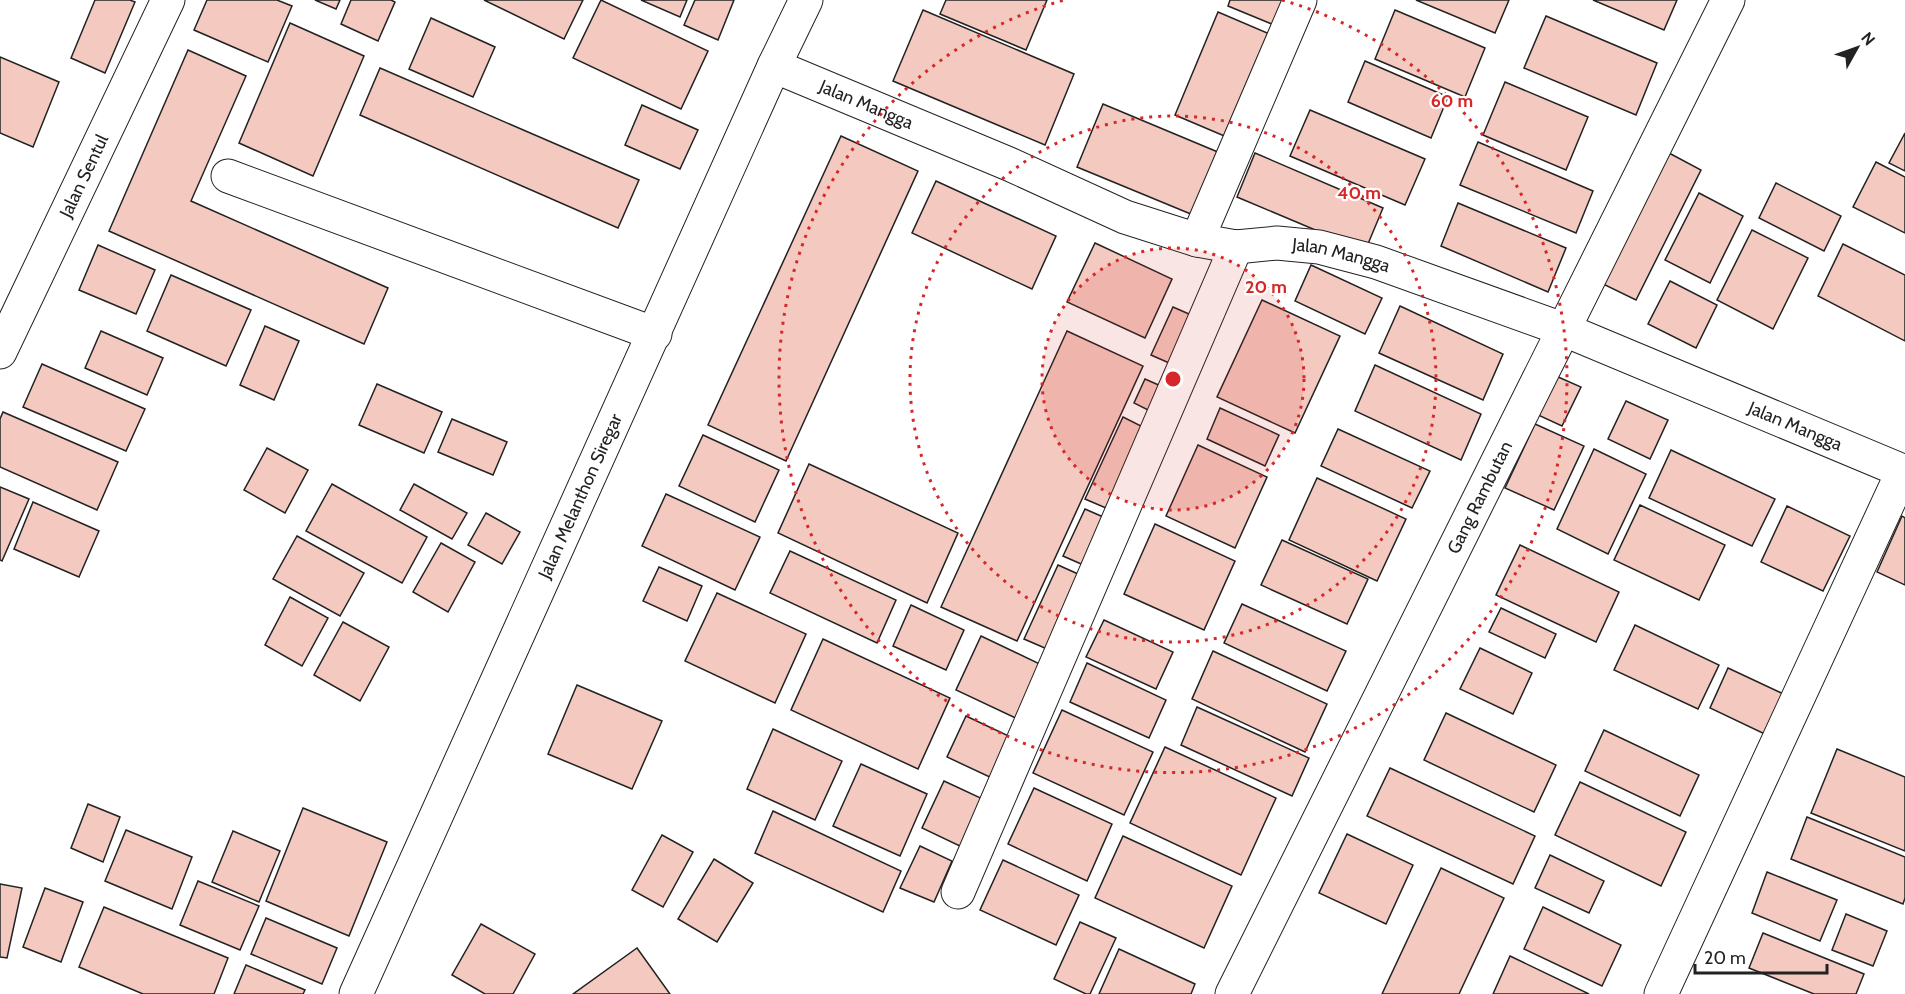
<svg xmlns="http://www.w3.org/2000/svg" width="1905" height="994" font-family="Cabin,sans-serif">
  <rect width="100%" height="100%" fill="#fff"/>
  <!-- building -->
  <g fill="#f3c9c0" stroke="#222" stroke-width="1.5">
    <polygon points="95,0 130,0 135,2 105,73 71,58"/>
    <polygon points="207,0 277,0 292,6 268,62 194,30"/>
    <polygon points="315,0 340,0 336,9"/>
    <polygon points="351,0 391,0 395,2 378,41 341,24"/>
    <polygon points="484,0 583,0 564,39"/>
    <polygon points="601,0 708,51 681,109 573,58"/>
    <polygon points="641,0 687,0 680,17"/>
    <polygon points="695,0 734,0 718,40 684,25"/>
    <polygon points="946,0 1047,0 1026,50 940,14"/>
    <polygon points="1230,0 1290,0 1279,27 1228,6"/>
    <polygon points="1416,0 1509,0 1495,33"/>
    <polygon points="1593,0 1677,0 1664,30"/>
    <polygon points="923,10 1074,74 1045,145 893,81"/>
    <polygon points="1395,10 1485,48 1465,97 1375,59"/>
    <polygon points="1218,12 1272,35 1229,138 1175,115"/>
    <polygon points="1546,16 1657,63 1636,115 1524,68"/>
    <polygon points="431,18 495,47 473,97 409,69"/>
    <polygon points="290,23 364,56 313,176 239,143"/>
    <polygon points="188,50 246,76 191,201 388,288 364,344 109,231"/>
    <polygon points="0,57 59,82 33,147 0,133"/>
    <polygon points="1365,61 1448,97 1431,138 1348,102"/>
    <polygon points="380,68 639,180 618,228 360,115"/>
    <polygon points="1505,82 1588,117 1566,170 1483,135"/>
    <polygon points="1103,104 1225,155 1198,217 1077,167"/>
    <polygon points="642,105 698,130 680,169 625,145"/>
    <polygon points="1310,110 1425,159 1405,205 1290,156"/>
    <polygon points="1905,133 1905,171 1889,163"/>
    <polygon points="841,136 918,171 786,461 708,425"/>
    <polygon points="1478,142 1593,191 1576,233 1460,185"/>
    <polygon points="1255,153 1383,208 1365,251 1237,197"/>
    <polygon points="1669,153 1701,170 1636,300 1603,284"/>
    <polygon points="1876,162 1905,177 1905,233 1853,207"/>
    <polygon points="936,181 1056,236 1032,289 912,233"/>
    <polygon points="1776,183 1841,216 1824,251 1759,218"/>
    <polygon points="1699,193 1743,216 1710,283 1665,260"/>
    <polygon points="1458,203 1566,248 1548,292 1441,246"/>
    <polygon points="1752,230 1808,258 1773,329 1717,300"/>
    <polygon points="1095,243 1172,279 1145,338 1067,302"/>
    <polygon points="1843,244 1905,275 1905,341 1818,296"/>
    <polygon points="98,245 155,270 136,314 79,290"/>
    <polygon points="1311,265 1382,298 1365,334 1295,301"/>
    <polygon points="171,275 251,310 226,366 147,331"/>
    <polygon points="1670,281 1717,305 1696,348 1648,324"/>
    <polygon points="1262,300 1340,336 1295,433 1217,397"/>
    <polygon points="1400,306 1503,354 1483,400 1379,353"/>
    <polygon points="1173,307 1198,318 1176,366 1151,355"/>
    <polygon points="265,326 299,341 274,400 240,385"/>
    <polygon points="101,331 163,358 147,395 85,368"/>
    <polygon points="1067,331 1143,366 1017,641 941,607"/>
    <polygon points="42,364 145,409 126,451 23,407"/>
    <polygon points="1375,365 1481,414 1461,460 1355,411"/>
    <polygon points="1556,376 1581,387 1562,426 1538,415"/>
    <polygon points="1145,379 1163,387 1152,412 1134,403"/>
    <polygon points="377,384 442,412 424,453 359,425"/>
    <polygon points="1626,401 1668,420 1650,459 1608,439"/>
    <polygon points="1220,408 1279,435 1265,466 1207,439"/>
    <polygon points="3,412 118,462 97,510 0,467 0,419"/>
    <polygon points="1123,417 1149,430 1113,511 1085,499"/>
    <polygon points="452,419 507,442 493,475 438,452"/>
    <polygon points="1535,424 1584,446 1554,510 1505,488"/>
    <polygon points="1338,429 1430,471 1412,508 1321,466"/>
    <polygon points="703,435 779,470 755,522 679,486"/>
    <polygon points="1198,445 1267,477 1235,548 1166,516"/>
    <polygon points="267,448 308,470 285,513 244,490"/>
    <polygon points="1594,449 1646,474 1608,554 1557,529"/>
    <polygon points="1671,450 1775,499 1752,546 1649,498"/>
    <polygon points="809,464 958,533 927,603 778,533"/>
    <polygon points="1317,478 1406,519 1377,581 1289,540"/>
    <polygon points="332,484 427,537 402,583 306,531"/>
    <polygon points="414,484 467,513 452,539 400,510"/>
    <polygon points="0,487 29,499 2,561 0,560"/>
    <polygon points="666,494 760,537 735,590 642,546"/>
    <polygon points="33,502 99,531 79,577 14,549"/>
    <polygon points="1640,505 1725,545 1699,600 1614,560"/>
    <polygon points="1787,506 1850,536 1823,591 1761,562"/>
    <polygon points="1085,509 1110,520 1088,567 1063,556"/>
    <polygon points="486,513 520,532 502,564 468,545"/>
    <polygon points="1902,516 1905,518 1905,585 1877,572"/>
    <polygon points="1155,524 1235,561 1204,630 1124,594"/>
    <polygon points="297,536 364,573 340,616 273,579"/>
    <polygon points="1282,540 1368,579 1347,624 1261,585"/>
    <polygon points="441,543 475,562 448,612 413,592"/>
    <polygon points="1520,545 1619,592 1596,642 1496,595"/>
    <polygon points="790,551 896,600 877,643 770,593"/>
    <polygon points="1058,565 1087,578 1054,652 1024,639"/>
    <polygon points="659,567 702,586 687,621 643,601"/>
    <polygon points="717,593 806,634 775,703 685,661"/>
    <polygon points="290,597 328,618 302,666 265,645"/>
    <polygon points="1242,604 1346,651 1327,691 1224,643"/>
    <polygon points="911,605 964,630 946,670 893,646"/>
    <polygon points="1501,608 1556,634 1545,658 1489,632"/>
    <polygon points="1104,620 1173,652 1156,689 1086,657"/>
    <polygon points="343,622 389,647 360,701 314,675"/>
    <polygon points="1635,625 1719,665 1698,709 1614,670"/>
    <polygon points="981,636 1044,666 1020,720 956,690"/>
    <polygon points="823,639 950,698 918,769 791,710"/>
    <polygon points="1480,648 1532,673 1513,714 1460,689"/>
    <polygon points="1213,651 1327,704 1305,752 1192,699"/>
    <polygon points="1087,663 1166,700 1149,738 1070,702"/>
    <polygon points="1728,668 1790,697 1771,737 1710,708"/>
    <polygon points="577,685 662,721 632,789 548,754"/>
    <polygon points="1197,707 1309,758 1292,796 1181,745"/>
    <polygon points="1062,710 1153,752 1124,815 1033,773"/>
    <polygon points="1446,713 1556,765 1534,812 1424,760"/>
    <polygon points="966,716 1013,738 994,779 947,757"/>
    <polygon points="773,729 842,761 815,820 747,789"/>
    <polygon points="1604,730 1699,775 1680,816 1585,771"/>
    <polygon points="1165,747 1276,798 1241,875 1130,823"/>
    <polygon points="1837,749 1905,777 1905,851 1811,813"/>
    <polygon points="861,764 927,794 900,856 833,826"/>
    <polygon points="1390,768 1535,836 1513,884 1367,816"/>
    <polygon points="944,781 985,800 964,848 922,828"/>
    <polygon points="1580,782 1686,832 1661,886 1555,835"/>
    <polygon points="1034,788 1112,824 1087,881 1008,844"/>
    <polygon points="88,804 120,817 103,862 71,848"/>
    <polygon points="303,808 387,842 349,936 266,901"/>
    <polygon points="773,811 901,871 883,912 755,853"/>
    <polygon points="1807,817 1905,857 1905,898 1903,904 1791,859"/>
    <polygon points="126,830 192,857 172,909 105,881"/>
    <polygon points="233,831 280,851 259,902 212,882"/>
    <polygon points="1347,834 1413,865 1386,924 1319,893"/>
    <polygon points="662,835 693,852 663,907 632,890"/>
    <polygon points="1123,836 1232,886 1204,948 1095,898"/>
    <polygon points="920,846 952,861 934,902 900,888"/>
    <polygon points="1550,855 1604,881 1589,913 1535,888"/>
    <polygon points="714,859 753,883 717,942 678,919"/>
    <polygon points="1003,860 1079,895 1056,945 980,910"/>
    <polygon points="1441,868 1504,898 1459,994 1382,994"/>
    <polygon points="1767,872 1837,900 1820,941 1752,913"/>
    <polygon points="198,881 259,906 240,950 180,925"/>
    <polygon points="0,884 22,888 7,958 0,957"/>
    <polygon points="45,888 83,902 61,962 23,947"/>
    <polygon points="104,907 228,958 214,994 143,994 79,967"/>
    <polygon points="1543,907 1621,945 1602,986 1524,949"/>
    <polygon points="1846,914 1887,931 1873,966 1832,950"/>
    <polygon points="266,918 337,948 322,984 251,954"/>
    <polygon points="1080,922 1116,938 1090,994 1086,994 1054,979"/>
    <polygon points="481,924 535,954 513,994 485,994 452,975"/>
    <polygon points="1763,933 1864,974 1856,994 1814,994 1749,968"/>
    <polygon points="637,948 670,994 573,994"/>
    <polygon points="1119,949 1195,984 1191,994 1099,994"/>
    <polygon points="1510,956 1589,994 1493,994"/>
    <polygon points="246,965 305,990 303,994 234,994"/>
  </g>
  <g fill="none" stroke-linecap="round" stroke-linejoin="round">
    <defs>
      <g id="minor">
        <path id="s1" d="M 774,66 L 1009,164 L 1125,217 L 1197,240 L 1236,247 L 1277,243 L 1319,247 L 1376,262 L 1565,330 L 1905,472"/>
        <polyline points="228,176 655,334"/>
        <polyline points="1197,240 1300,0"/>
        <path id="s2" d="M 0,352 L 168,0"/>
        <polyline points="958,892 1236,247"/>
        <path id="s3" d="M 1232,994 L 1728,0"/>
        <polyline points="1661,994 1903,471"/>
      </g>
      <g id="major">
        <path id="s4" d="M 356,994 L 774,66 L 806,0"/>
      </g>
    </defs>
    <!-- minor casing -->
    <use href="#minor" stroke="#222" stroke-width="35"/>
    <!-- major casing -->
    <use href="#major" stroke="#222" stroke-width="35"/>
    <!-- minor -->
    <use href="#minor" stroke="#fff" stroke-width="33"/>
    <!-- major -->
    <use href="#major" stroke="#fff" stroke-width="33"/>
  </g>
  <!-- distance rings -->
  <circle cx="1173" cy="379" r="131" fill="#d62828" fill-opacity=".12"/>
  <g fill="none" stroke="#d62828" stroke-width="3" stroke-dasharray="3 6">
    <circle cx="1173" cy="379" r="131"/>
    <circle cx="1173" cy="379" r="263"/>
    <path d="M1282 0A394 394 0 1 1 1064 0"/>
  </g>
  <g text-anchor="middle" stroke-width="4.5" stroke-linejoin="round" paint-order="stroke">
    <!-- street labels -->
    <g font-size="18" fill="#222" stroke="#fff">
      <text dy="6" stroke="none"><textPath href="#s1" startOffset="100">Jalan Mangga</textPath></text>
      <text dy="6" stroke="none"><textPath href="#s2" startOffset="195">Jalan Sentul</textPath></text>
      <text dy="6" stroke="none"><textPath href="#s1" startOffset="604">Jalan Mangga</textPath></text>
      <text dy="6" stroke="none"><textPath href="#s1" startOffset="1090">Jalan Mangga</textPath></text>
      <text dy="6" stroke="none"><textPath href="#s4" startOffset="546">Jalan Melanthon Siregar</textPath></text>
      <text dy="6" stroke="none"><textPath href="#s3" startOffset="555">Gang Rambutan</textPath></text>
    </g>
  </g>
  <circle cx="1173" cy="379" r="9" fill="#d62828" stroke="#fff" stroke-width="3"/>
  <g font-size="18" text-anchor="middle" font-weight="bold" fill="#d62828" stroke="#fff" stroke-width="4.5" stroke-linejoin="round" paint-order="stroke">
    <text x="1452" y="107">60 m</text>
    <text x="1359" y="199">40 m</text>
    <text x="1266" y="293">20 m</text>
  </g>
  <!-- north arrow -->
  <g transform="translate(1857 48) rotate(50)" stroke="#ffffff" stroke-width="4.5" paint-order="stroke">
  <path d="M0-4.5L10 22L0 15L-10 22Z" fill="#222222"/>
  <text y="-9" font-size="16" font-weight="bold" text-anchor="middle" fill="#222222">N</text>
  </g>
  <!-- scale -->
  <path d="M1695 964v9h132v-9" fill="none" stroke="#222222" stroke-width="3"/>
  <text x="1704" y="964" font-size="18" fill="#222222" stroke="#ffffff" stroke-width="4.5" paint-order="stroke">20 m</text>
</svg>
